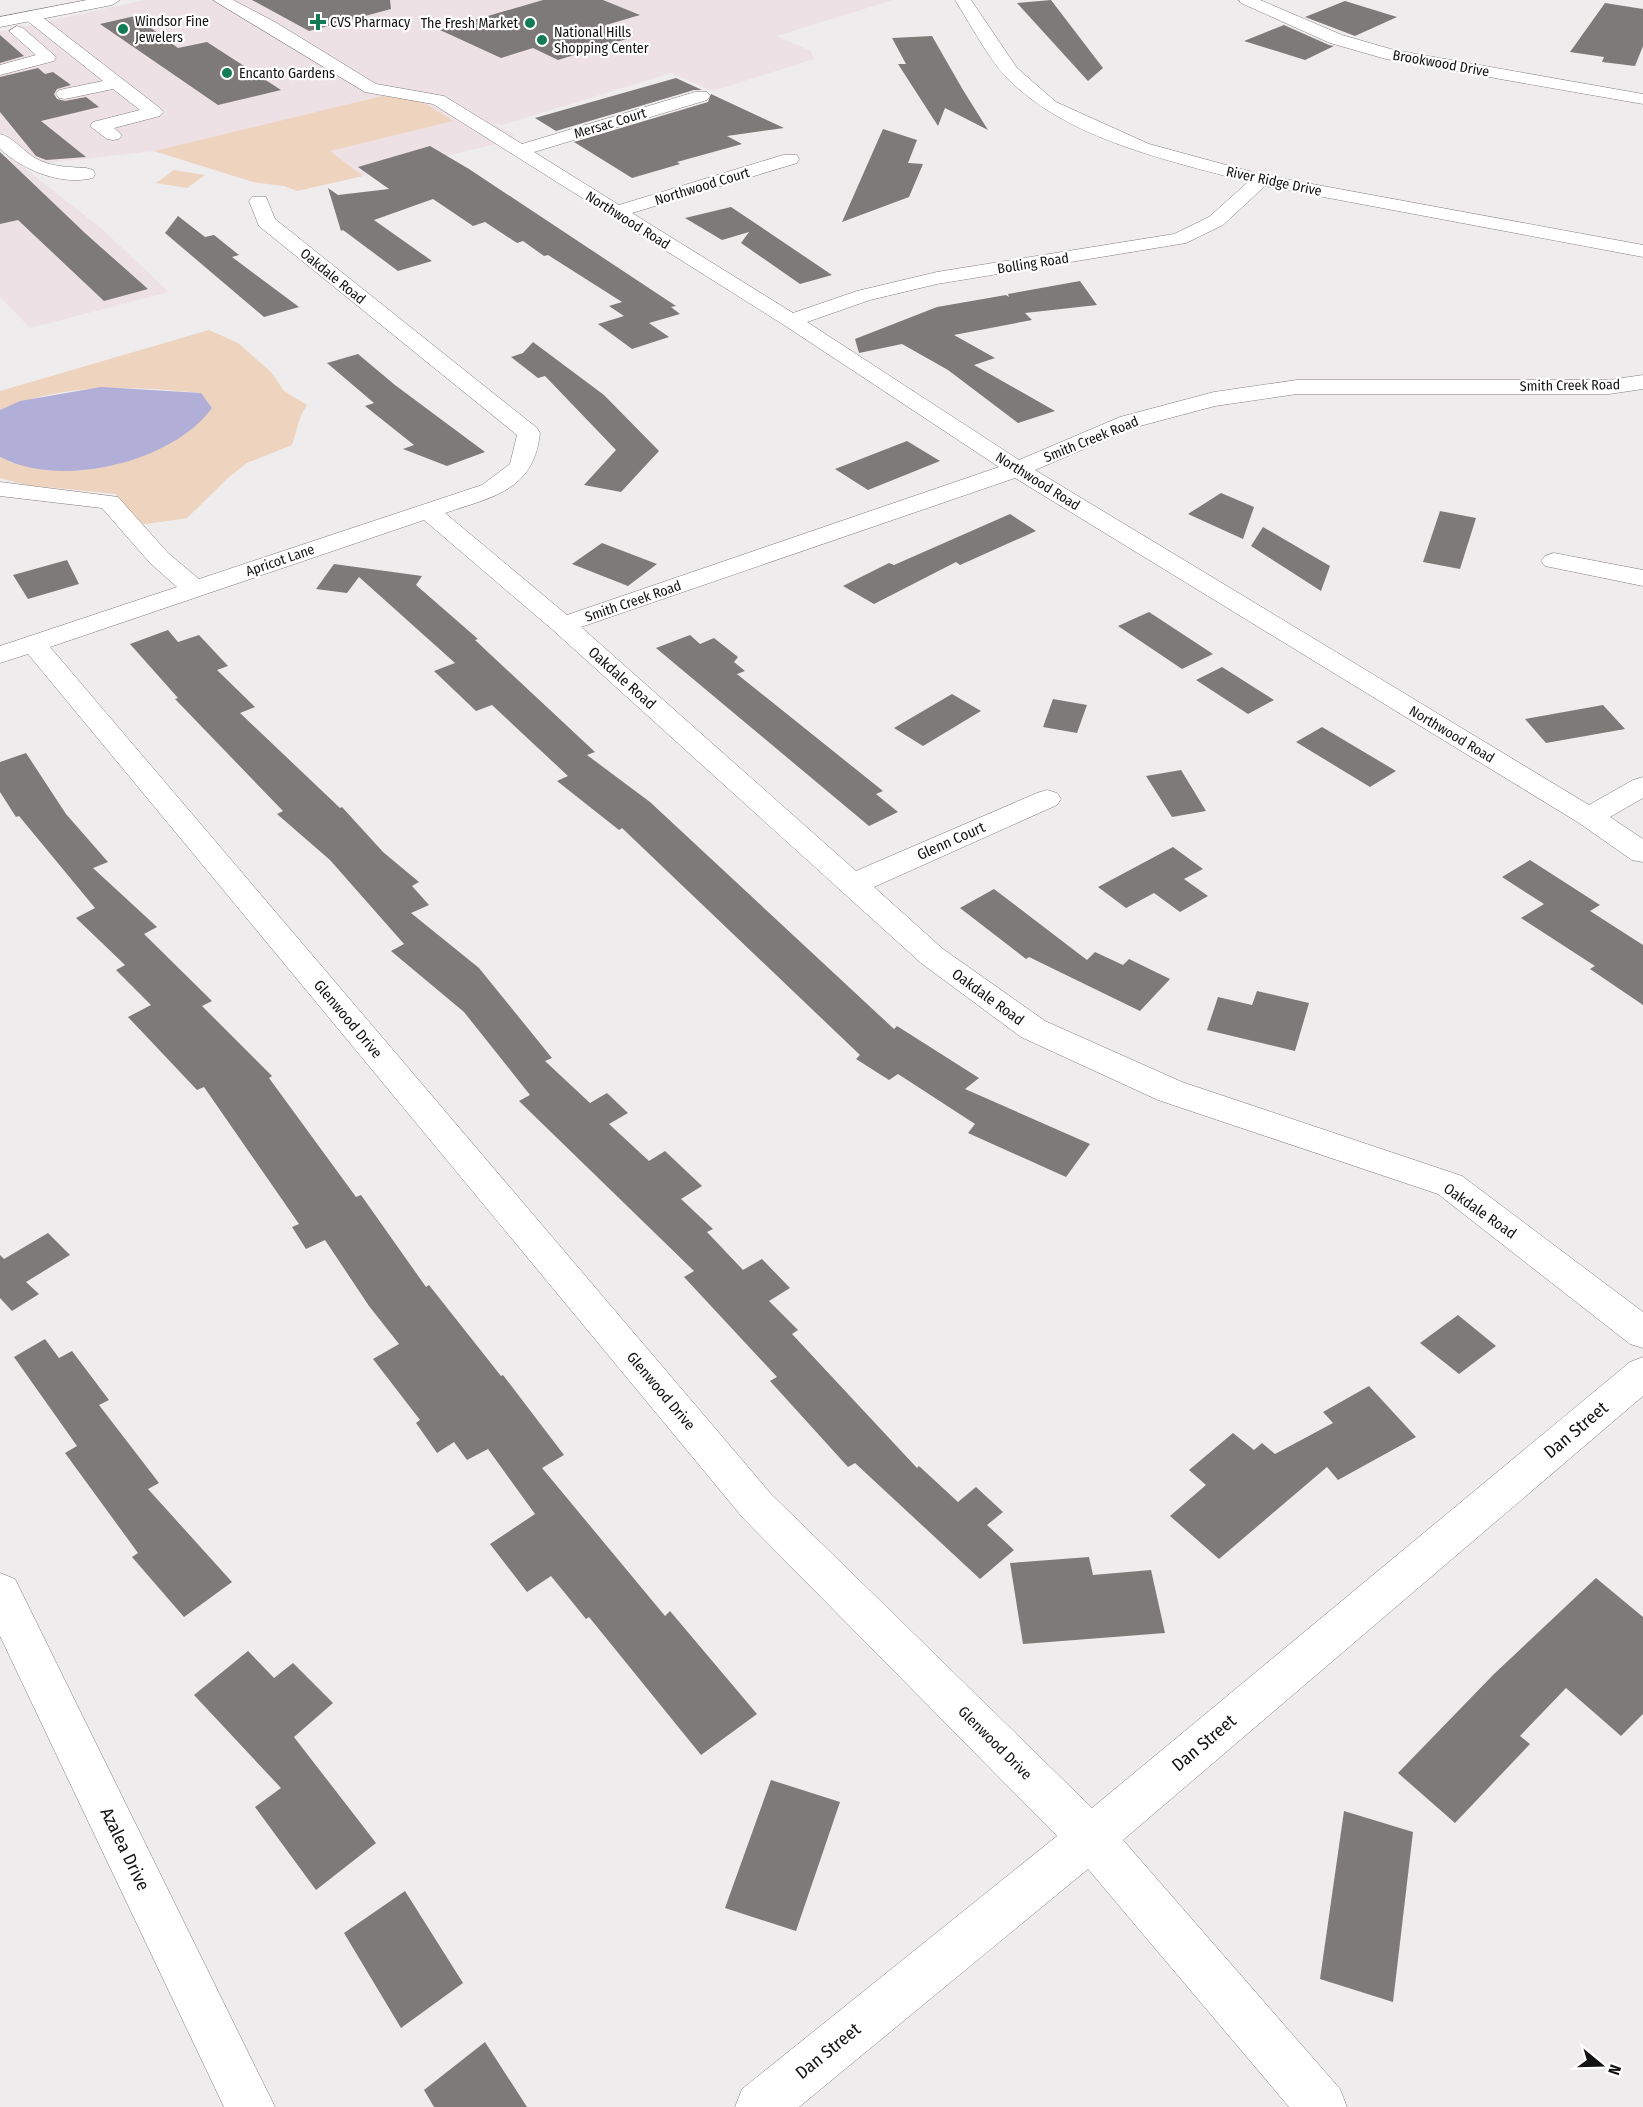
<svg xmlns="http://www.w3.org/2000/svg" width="1643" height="2107" font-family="'Fira Sans Condensed',sans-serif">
  <rect width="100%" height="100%" fill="#efeced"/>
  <!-- built -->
  <polygon fill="#eee1e6" points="144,0 893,0 777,36 811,51 814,59 713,91 671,73 502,125 493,123 514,135 500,143 297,191 284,186 253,182 154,151 22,166 102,229 169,292 30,328 0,297 0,160 12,158 0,146 0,32"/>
  <!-- green -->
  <g fill="#eed4be">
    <polygon points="382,96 420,100 453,121 330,151 363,176 297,191 284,186 253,182 154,151"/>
    <polygon points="174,170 205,175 187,188 156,183"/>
    <path d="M 209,330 L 238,343 L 271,372 L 284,391 L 307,405 C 297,421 298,428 292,445 L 247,463 L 228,478 L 187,518 L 140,525 L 119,502 L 116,494 L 26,485 L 0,478 L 0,457 L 12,463 L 201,393 C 133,386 65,382 0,410 L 0,391 Z"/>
  </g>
  <!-- water -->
  <path fill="#b1afd8" d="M 101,387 L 201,393 L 212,408 C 172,463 60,489 0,457 L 0,410 L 20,401 Z"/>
  <!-- building -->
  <g fill="#7d7a79">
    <polygon points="252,0 390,0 391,9 309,31"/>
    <polygon points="543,0 603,0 640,15 606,25 633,37 558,60 533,48 501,58 440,30"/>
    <polygon points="1051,0 1103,68 1088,81 1017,3"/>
    <polygon points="1345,1 1397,17 1355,36 1305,17"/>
    <polygon points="1605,3 1643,9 1643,46 1635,66 1602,62 1604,57 1570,52"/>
    <polygon points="135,16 178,48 207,42 281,90 218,105 100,24"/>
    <polygon points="1284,25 1329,45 1334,46 1305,60 1244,41"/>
    <polygon points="0,35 24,56 0,63"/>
    <polygon points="932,36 963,90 988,130 945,108 938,126 898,64 906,64 892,38"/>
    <polygon points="38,68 45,74 53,72 71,85 57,89 54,94 57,99 65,101 86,97 99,107 41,121 86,157 46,160 36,156 0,112 0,77"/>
    <polygon points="676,78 702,90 694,90 556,131 535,118"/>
    <polygon points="711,94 784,128 727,136 742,144 677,162 680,164 632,178 574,142 708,102"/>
    <polygon points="883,129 917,140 908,163 923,164 909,197 842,222"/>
    <polygon points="430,146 469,169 676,306 671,307 680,314 649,323 669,337 632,349 598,324 624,316 609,306 622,302 548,255 544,256 523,241 517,243 485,222 473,226 433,199 374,220 432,261 398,271 343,230 341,231 328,188 338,195 389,189 358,167"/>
    <polygon points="0,152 86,234 148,289 104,301 18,220 0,224"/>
    <polygon points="731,207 755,223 832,275 800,284 741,243 749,232 722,240 685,218"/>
    <polygon points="178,216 205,237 214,235 239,255 232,257 299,307 264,317 165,233"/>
    <polygon points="1080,281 1097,305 1025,313 1032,320 954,335 995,358 974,365 1055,411 1018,423 948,370 902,344 859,353 855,339 937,307 1006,295 1009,297 1008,294"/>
    <polygon points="533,342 604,395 659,451 621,492 584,485 616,450 545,376 538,378 511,357 523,353"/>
    <polygon points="358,354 395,385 485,452 447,466 403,449 414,445 365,406 374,403 327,363"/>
    <polygon points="907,441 940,461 868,490 835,469"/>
    <polygon points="1221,493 1254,507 1243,539 1188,514"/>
    <polygon points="1440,511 1476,518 1460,569 1423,562"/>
    <polygon points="1010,514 1036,531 960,565 956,562 874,604 843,586 889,563 894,565"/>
    <polygon points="1263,527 1330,566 1321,591 1251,546"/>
    <polygon points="602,543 657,564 628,586 572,564"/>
    <polygon points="67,560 79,584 28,599 13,575"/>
    <polygon points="334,564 422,576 416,585 478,639 475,640 595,752 587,755 650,802 894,1029 897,1026 979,1078 965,1089 1090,1144 1066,1177 968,1133 975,1124 898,1074 889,1080 856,1059 860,1055 622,828 619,830 557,781 568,776 492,705 476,711 434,671 455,663 359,577 347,593 316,589"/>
    <polygon points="1149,612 1213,654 1182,669 1118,626"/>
    <polygon points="168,630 178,642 199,635 228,666 217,670 255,707 240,713 340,808 342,807 383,852 419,882 412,886 429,905 411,913 479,968 552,1058 545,1061 590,1103 607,1093 628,1113 609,1124 649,1161 665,1151 702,1186 681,1199 713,1229 707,1232 743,1270 762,1259 790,1288 769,1301 798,1330 792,1334 917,1468 919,1466 958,1502 976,1487 1003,1512 987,1525 1014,1550 980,1579 855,1463 848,1467 770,1381 777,1377 684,1277 694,1271 519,1101 530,1095 464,1012 391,951 404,944 330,860 277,814 283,811 175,699 178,698 130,644"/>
    <polygon points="690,635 700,644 714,638 738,657 734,662 745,671 737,674 883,791 876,794 898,812 869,826 656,648"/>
    <polygon points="1222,667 1274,700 1248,714 1196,680"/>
    <polygon points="952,694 981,711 923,746 894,728"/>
    <polygon points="1053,699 1087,705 1077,733 1043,727"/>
    <polygon points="1603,705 1625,729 1546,743 1525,719"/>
    <polygon points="1322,727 1396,771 1370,787 1296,742"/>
    <polygon points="26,753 66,814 108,862 93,868 157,927 144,934 212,1001 202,1006 272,1076 269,1078 356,1197 361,1195 426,1287 429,1285 501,1376 503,1375 564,1455 542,1468 665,1616 670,1611 757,1714 701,1755 589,1617 586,1619 551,1576 527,1592 490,1544 535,1514 488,1449 467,1460 454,1442 437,1453 416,1423 420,1420 373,1359 399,1344 369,1306 325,1240 306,1249 292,1227 299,1224 204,1087 197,1090 128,1017 151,1005 116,970 125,965 76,918 95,908 19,816 16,817 0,792 0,762"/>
    <polygon points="1181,770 1206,811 1172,817 1146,776"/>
    <polygon points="1173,847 1203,869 1184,879 1208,896 1180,912 1154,893 1126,908 1098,887"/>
    <polygon points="1530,860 1600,905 1590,911 1643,945 1643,1005 1590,969 1595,966 1521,918 1544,904 1502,877"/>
    <polygon points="994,889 1087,960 1095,952 1123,965 1129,959 1170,979 1140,1011 1029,957 1026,959 960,908"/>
    <polygon points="1257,991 1309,1003 1295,1051 1207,1030 1218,997 1252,1005"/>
    <polygon points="48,1233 70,1255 26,1282 39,1294 12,1311 0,1298 0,1255 4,1259"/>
    <polygon points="1458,1315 1496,1346 1459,1374 1420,1343"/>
    <polygon points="45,1339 59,1358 72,1351 109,1400 99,1405 159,1483 148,1489 232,1582 184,1617 132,1557 138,1553 65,1453 77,1446 14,1357"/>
    <polygon points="1369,1386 1416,1437 1338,1480 1327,1467 1219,1559 1170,1516 1206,1485 1189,1470 1233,1433 1254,1450 1262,1443 1275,1454 1333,1423 1323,1412"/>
    <polygon points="1089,1557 1093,1575 1151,1570 1165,1633 1023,1644 1010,1563"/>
    <polygon points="1596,1578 1643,1617 1643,1714 1621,1736 1566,1688 1520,1736 1530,1744 1455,1823 1398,1773 1494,1674"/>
    <polygon points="248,1651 274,1678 293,1663 333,1703 294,1737 376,1843 316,1890 255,1807 281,1788 194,1695"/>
    <polygon points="771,1780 840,1802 796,1931 725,1908"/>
    <polygon points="1344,1811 1413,1832 1393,2002 1320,1979"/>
    <polygon points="405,1891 463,1983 401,2028 344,1933"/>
    <polygon points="485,2042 527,2107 434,2107 424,2090"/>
  </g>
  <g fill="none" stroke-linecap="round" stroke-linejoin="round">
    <defs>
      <g id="minor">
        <path d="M 213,0 L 233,0 L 275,22 L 376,84 L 444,96 L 522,144 L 695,92 L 707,92 L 710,96 L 707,100 L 534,152 L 619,205 L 783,155 L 797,155 L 799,159 L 797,163 L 632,213 L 793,313 L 857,291 L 937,272 L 1174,234 L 1209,217 L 1248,182 C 1167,160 1066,139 1006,77 C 989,59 969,22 955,0 L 971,0 L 1017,68 L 1056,102 L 1149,144 L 1263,175 L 1643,245 L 1643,257 L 1265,186 L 1223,225 L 1186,243 L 937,284 L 870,300 L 807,322 L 1019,460 L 1120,417 L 1214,392 L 1297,380 L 1609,380 L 1643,375 L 1643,389 L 1609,394 L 1297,394 L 1215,406 L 1136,427 L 1035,470 L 1589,805 L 1633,780 L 1643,777 L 1643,798 L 1610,817 L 1643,839 L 1643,862 L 1632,860 L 1579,823 L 1015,478 L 581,627 L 856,871 L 1037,793 L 1047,790 L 1057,793 L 1061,799 L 1057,805 L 874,887 L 943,949 L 1045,1021 L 1182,1082 L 1462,1176 L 1643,1312 L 1643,1348 L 1630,1344 L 1438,1194 L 1158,1100 L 1021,1037 L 921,963 L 554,631 L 424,520 L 50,647 L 771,1494 L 1092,1808 L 1630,1362 L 1643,1357 L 1643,1396 L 1123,1840 L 1340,2089 L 1347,2107 L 1289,2107 L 1088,1869 L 799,2107 L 735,2107 L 742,2089 L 1057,1836 L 743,1518 L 28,654 L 0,663 L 0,646 L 177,587 L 150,563 L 102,508 L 0,496 L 0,482 L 118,497 L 168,553 L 199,579 L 482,485 L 510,464 L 517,435 L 259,226 L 249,201 L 252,197 L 266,197 L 275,219 L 537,428 L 540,433 C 534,491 492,497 445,513 L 567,615 L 999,467 L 784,325 L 433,104 L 365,92 Z"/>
        <polygon points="1239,0 1260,0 1342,35 1394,50 1643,94 1643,104 1386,59 1330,43 1241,3"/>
        <polygon points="31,11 37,13 160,108 163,112 160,116 114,128 122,135 119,139 113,140 107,139 90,126 93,122 140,110 113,89 65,99 59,98 56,94 59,90 103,81 25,19 23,16 25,13"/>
        <polygon points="17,26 23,28 56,57 54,61 0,75 0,65 36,55 9,31"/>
        <path d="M 0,134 C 13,137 23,151 35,158 C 50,167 69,167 86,168 L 93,170 L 95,174 L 93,178 C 61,186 23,170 0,149 Z"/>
        <polygon points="1554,553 1643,570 1643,586 1545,566 1541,561 1545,556"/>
        <polygon points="0,1573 15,1579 275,2107 224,2107 0,1636"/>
      </g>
      <polygon id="major" points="87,0 120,0 112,5 0,27 0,17"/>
    </defs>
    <!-- minor casing -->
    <use href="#minor" stroke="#807c7d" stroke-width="1"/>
    <!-- major casing -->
    <use href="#major" stroke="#807c7d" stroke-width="1"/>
    <!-- minor -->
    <use href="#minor" fill="#fff" fill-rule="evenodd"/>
    <!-- major -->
    <use href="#major" fill="#fff" fill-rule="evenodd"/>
  </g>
  <!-- markers -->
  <g fill="#137b55" stroke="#fff" stroke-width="2">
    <path d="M315 13h6v6h6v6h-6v6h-6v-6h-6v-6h6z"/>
    <circle cx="530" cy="23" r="6"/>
    <circle cx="123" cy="29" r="6"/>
    <circle cx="542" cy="40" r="6"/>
    <circle cx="227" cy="73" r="6"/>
  </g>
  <g text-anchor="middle" stroke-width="4.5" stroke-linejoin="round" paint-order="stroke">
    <!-- far-poi labels -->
    <g font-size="14" fill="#141313" stroke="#fff" text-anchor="start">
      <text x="135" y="26">Windsor Fine<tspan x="135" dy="16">Jewelers</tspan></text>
      <text x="330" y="27">CVS Pharmacy</text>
      <text x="518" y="28" text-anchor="end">The Fresh Market</text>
      <text x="554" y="37">National Hills<tspan x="554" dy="16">Shopping Center</tspan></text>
      <text x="239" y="78">Encanto Gardens</text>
    </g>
    <!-- far-street labels -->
    <g font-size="14" fill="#141313" stroke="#fff">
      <text transform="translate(1441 63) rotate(10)" y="5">Brookwood Drive</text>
      <text transform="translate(610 123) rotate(-17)" y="5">Mersac Court</text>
      <text transform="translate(1274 181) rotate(12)" y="5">River Ridge Drive</text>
      <text transform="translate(702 186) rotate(-17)" y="5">Northwood Court</text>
      <text transform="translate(628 220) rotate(32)" y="5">Northwood Road</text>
      <text transform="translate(1033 263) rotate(-9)" y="5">Bolling Road</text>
      <text transform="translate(333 276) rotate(39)" y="5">Oakdale Road</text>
      <text transform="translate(1570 385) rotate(-1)" y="5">Smith Creek Road</text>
      <text transform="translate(1091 439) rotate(-22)" y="5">Smith Creek Road</text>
      <text transform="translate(1038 481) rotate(32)" y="5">Northwood Road</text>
      <text transform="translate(280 560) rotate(-19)" y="5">Apricot Lane</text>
      <text transform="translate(633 601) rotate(-19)" y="5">Smith Creek Road</text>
      <text transform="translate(1452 734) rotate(31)" y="5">Northwood Road</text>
    </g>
    <!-- street labels -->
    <g font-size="15" fill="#141313" stroke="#fff">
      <text transform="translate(622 678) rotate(42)" y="5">Oakdale Road</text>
      <text transform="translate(951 841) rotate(-24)" y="5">Glenn Court</text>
      <text transform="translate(988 997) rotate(36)" y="5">Oakdale Road</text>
      <text transform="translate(348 1019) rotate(50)" y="5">Glenwood Drive</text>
      <text transform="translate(1480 1211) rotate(35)" y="5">Oakdale Road</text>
      <text transform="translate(661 1391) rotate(50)" y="5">Glenwood Drive</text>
      <text transform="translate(995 1743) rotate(45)" y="5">Glenwood Drive</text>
    </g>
    <!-- near-street labels -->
    <g font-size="18" fill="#141313" stroke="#fff">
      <text transform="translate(1576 1430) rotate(-40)" y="6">Dan Street</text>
      <text transform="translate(1204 1743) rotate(-40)" y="6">Dan Street</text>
      <text transform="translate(125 1849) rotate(64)" y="6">Azalea Drive</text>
      <text transform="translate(828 2051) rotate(-39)" y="6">Dan Street</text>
    </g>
  </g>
  <!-- north arrow -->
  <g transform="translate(1601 2065) rotate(109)" stroke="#ffffff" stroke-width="4.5" paint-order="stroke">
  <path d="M0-4.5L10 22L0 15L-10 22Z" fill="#141313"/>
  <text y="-9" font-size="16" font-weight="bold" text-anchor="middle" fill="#141313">N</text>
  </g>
</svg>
